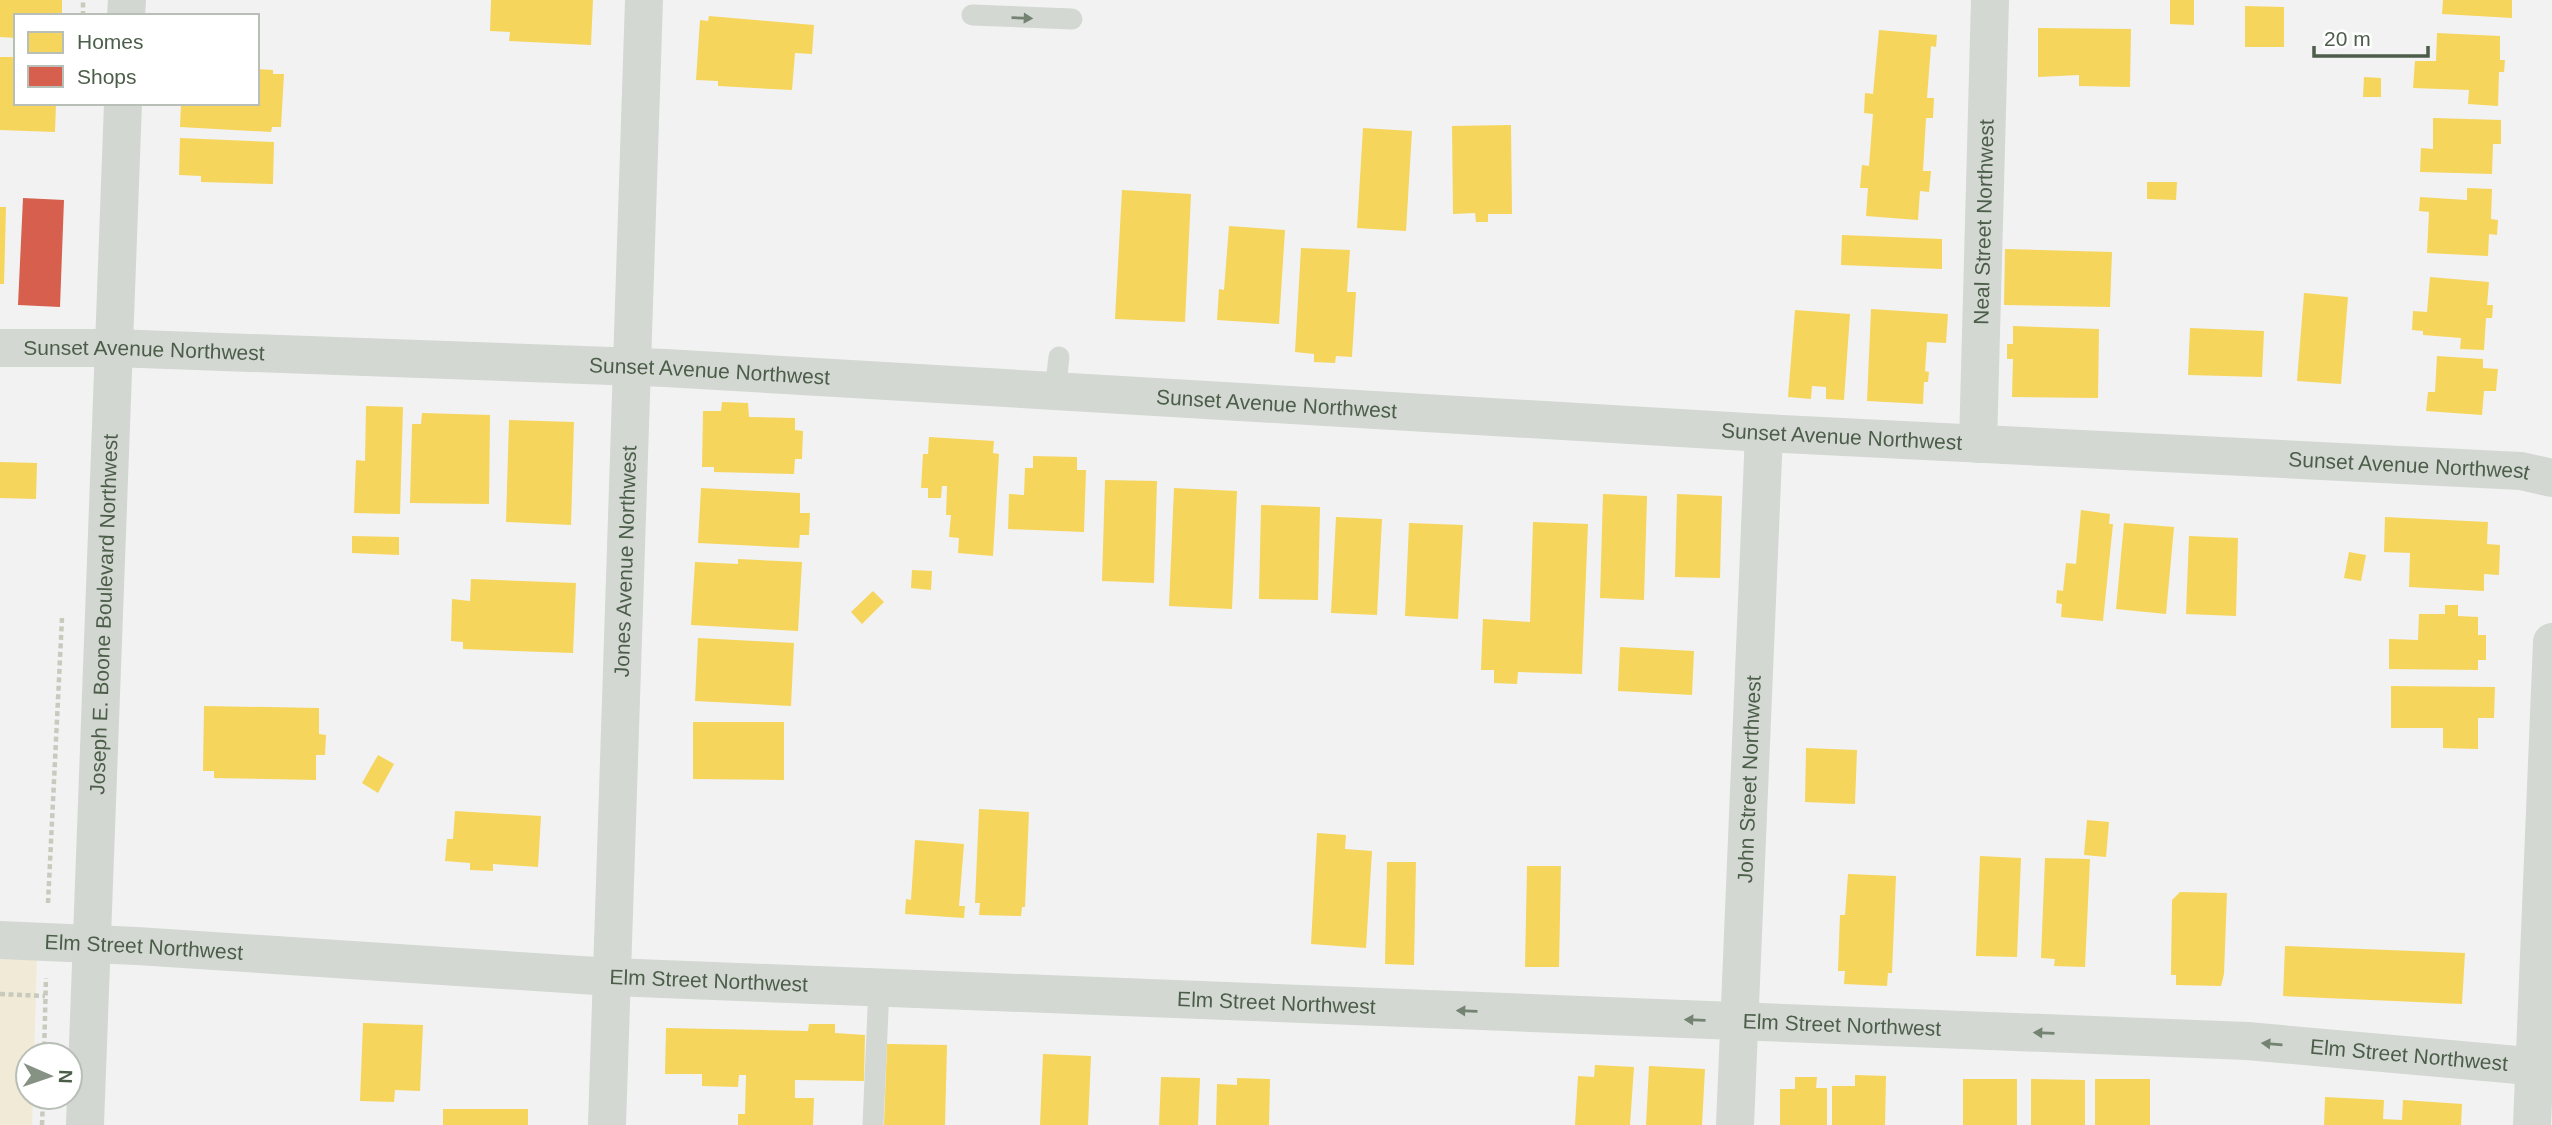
<svg xmlns="http://www.w3.org/2000/svg" width="2552" height="1125" font-family="Helvetica,sans-serif">
  <rect width="100%" height="100%" fill="#f2f2f2"/>
  <!-- green -->
  <polygon fill="#f0ead7" points="0,957 37,958 34,1055 28,1055 28,1097 33,1097 32,1125 0,1125"/>
  <!-- homes -->
  <g fill="#f6d55c">
    <polygon points="0,0 62,0 62,16 16,16 16,38 0,37"/>
    <polygon points="491,0 593,0 591,45 509,41 510,32 490,31"/>
    <polygon points="2170,0 2194,0 2194,25 2170,24"/>
    <polygon points="2443,0 2512,0 2512,18 2442,14"/>
    <polygon points="2245,6 2284,7 2284,47 2245,47"/>
    <polygon points="709,16 814,25 812,54 795,53 792,90 718,86 718,81 696,80 700,20 708,21"/>
    <polygon points="2038,28 2131,29 2130,87 2079,86 2079,75 2038,77"/>
    <polygon points="1879,30 1937,35 1936,47 1931,46 1927,98 1934,98 1933,118 1926,118 1923,171 1931,171 1929,192 1920,191 1918,220 1866,216 1868,188 1860,188 1862,165 1869,166 1873,114 1864,113 1865,93 1873,94"/>
    <polygon points="2437,33 2500,36 2500,60 2505,60 2504,72 2499,72 2498,106 2468,104 2469,90 2413,88 2415,61 2436,61"/>
    <polygon points="0,57 16,57 16,103 56,103 55,132 0,130"/>
    <polygon points="257,69 273,70 273,74 284,74 281,127 272,127 271,132 180,127 181,103 257,103"/>
    <polygon points="2364,77 2381,78 2381,97 2363,97"/>
    <polygon points="2433,118 2501,120 2501,144 2493,144 2492,174 2420,172 2421,148 2433,149"/>
    <polygon points="1511,125 1512,214 1488,214 1488,222 1476,222 1475,213 1453,214 1452,126"/>
    <polygon points="1363,128 1412,131 1406,231 1357,228"/>
    <polygon points="180,138 274,142 273,184 201,182 201,176 179,175"/>
    <polygon points="2147,182 2177,182 2176,200 2147,199"/>
    <polygon points="2467,188 2492,189 2491,219 2498,220 2497,235 2489,234 2488,256 2427,253 2429,212 2419,211 2420,197 2467,200"/>
    <polygon points="1122,190 1191,194 1185,322 1115,319"/>
    <polygon points="0,207 6,207 4,284 0,284"/>
    <polygon points="1229,226 1285,230 1279,324 1217,320 1219,289 1224,290"/>
    <polygon points="1842,235 1942,239 1942,269 1841,265"/>
    <polygon points="1301,248 1350,250 1347,292 1356,292 1352,357 1336,356 1335,363 1314,362 1314,354 1295,352"/>
    <polygon points="2005,249 2112,252 2110,307 2004,305"/>
    <polygon points="2430,277 2489,282 2487,305 2493,305 2492,318 2486,318 2484,350 2460,349 2461,338 2423,335 2423,331 2412,330 2413,311 2427,312"/>
    <polygon points="2304,293 2348,297 2341,384 2297,381"/>
    <polygon points="1871,309 1948,314 1946,343 1927,342 1925,371 1929,372 1928,382 1924,382 1923,404 1867,401"/>
    <polygon points="1795,310 1850,314 1844,400 1826,399 1826,387 1812,386 1811,399 1788,397"/>
    <polygon points="2013,326 2099,329 2098,398 2012,397 2013,359 2007,359 2007,344 2013,344"/>
    <polygon points="2190,328 2264,331 2262,377 2188,375"/>
    <polygon points="2437,356 2483,359 2483,368 2498,369 2496,391 2484,391 2482,415 2426,411 2428,392 2435,392"/>
    <polygon points="722,402 748,403 749,417 795,418 795,430 803,431 802,459 795,459 794,474 714,472 714,467 702,467 703,411 721,411"/>
    <polygon points="366,406 403,407 400,514 354,513 356,460 365,461"/>
    <polygon points="422,413 490,415 489,504 410,503 412,424 421,424"/>
    <polygon points="509,420 574,422 571,525 506,522"/>
    <polygon points="929,437 994,441 993,453 999,454 993,556 958,553 959,538 949,537 951,515 946,515 947,486 942,486 941,498 928,498 928,488 921,488 923,454 928,454"/>
    <polygon points="1033,456 1077,457 1077,470 1086,470 1084,532 1008,529 1009,494 1024,495 1025,468 1033,468"/>
    <polygon points="0,462 37,463 36,499 0,498"/>
    <polygon points="1105,480 1157,481 1154,583 1102,581"/>
    <polygon points="701,488 800,493 800,513 810,513 809,535 800,535 799,548 698,543"/>
    <polygon points="1174,488 1237,491 1232,609 1169,606"/>
    <polygon points="1603,494 1647,496 1644,600 1600,598"/>
    <polygon points="1677,494 1722,496 1720,578 1675,577"/>
    <polygon points="1261,505 1320,507 1318,600 1259,599"/>
    <polygon points="2081,510 2110,514 2109,524 2113,524 2103,621 2061,617 2062,604 2056,603 2057,590 2063,591 2066,563 2076,564"/>
    <polygon points="1336,517 1382,519 1377,615 1331,613"/>
    <polygon points="2385,517 2488,522 2487,544 2500,545 2499,575 2484,574 2484,591 2409,587 2410,553 2384,552"/>
    <polygon points="1533,522 1588,524 1582,674 1518,672 1517,684 1494,683 1494,670 1481,670 1483,619 1530,622"/>
    <polygon points="1409,523 1463,525 1458,619 1405,616"/>
    <polygon points="2124,523 2174,527 2166,614 2116,609"/>
    <polygon points="352,536 399,537 399,555 352,553"/>
    <polygon points="2189,536 2238,538 2236,616 2186,614"/>
    <polygon points="2349,552 2366,555 2361,581 2344,578"/>
    <polygon points="738,559 802,562 798,631 691,625 695,562 738,564"/>
    <polygon points="912,570 932,571 931,590 911,588"/>
    <polygon points="471,579 576,583 573,653 463,649 463,642 451,641 452,599 470,601"/>
    <polygon points="873,591 884,602 862,624 851,612"/>
    <polygon points="2445,605 2458,605 2458,616 2478,617 2478,635 2486,635 2486,660 2478,660 2478,670 2389,669 2389,639 2418,640 2419,614 2445,614"/>
    <polygon points="698,638 794,643 791,706 695,701"/>
    <polygon points="1620,647 1694,651 1692,695 1618,691"/>
    <polygon points="2391,686 2495,687 2494,718 2478,718 2478,749 2443,748 2443,728 2391,728"/>
    <polygon points="204,706 319,708 319,734 326,735 325,755 316,755 316,780 214,778 214,771 203,771"/>
    <polygon points="693,722 784,722 784,780 693,779"/>
    <polygon points="1806,748 1857,750 1855,804 1805,802"/>
    <polygon points="378,755 394,764 378,793 362,783"/>
    <polygon points="979,809 1029,812 1025,907 1022,907 1021,916 979,915 980,903 975,903"/>
    <polygon points="455,811 541,816 538,867 493,864 493,871 470,870 470,863 445,861 447,839 453,839"/>
    <polygon points="2087,820 2109,822 2106,857 2084,855"/>
    <polygon points="1317,833 1346,835 1345,849 1372,851 1366,948 1311,944"/>
    <polygon points="915,840 964,844 959,906 965,906 964,918 905,914 906,899 911,900"/>
    <polygon points="1980,856 2021,858 2017,957 1976,956"/>
    <polygon points="2045,858 2090,859 2085,967 2054,966 2055,959 2041,958"/>
    <polygon points="1387,862 1416,862 1414,965 1385,964"/>
    <polygon points="1527,866 1561,866 1559,967 1525,967"/>
    <polygon points="1848,874 1896,876 1892,973 1888,973 1887,986 1844,984 1845,971 1838,971 1840,915 1845,915"/>
    <polygon points="2180,892 2227,893 2224,974 2221,986 2176,985 2176,975 2171,975 2172,900"/>
    <polygon points="2285,946 2465,953 2462,1004 2283,996"/>
    <polygon points="363,1023 423,1025 420,1091 395,1090 394,1102 360,1101"/>
    <polygon points="809,1024 835,1024 835,1033 865,1035 864,1081 795,1080 795,1098 814,1098 813,1125 738,1125 738,1114 745,1114 746,1075 739,1075 738,1087 702,1086 702,1074 665,1074 666,1028 808,1031"/>
    <polygon points="887,1044 947,1045 945,1125 884,1125"/>
    <polygon points="1043,1054 1091,1056 1088,1125 1040,1125"/>
    <polygon points="1595,1065 1634,1067 1630,1125 1575,1125 1578,1076 1594,1077"/>
    <polygon points="1649,1066 1705,1069 1702,1125 1646,1125"/>
    <polygon points="1855,1075 1886,1076 1885,1125 1832,1125 1832,1086 1855,1086"/>
    <polygon points="1161,1077 1200,1078 1198,1125 1159,1125"/>
    <polygon points="1795,1077 1817,1077 1816,1088 1827,1088 1827,1125 1780,1125 1780,1089 1795,1089"/>
    <polygon points="1237,1078 1270,1079 1269,1125 1216,1125 1217,1084 1237,1085"/>
    <rect x="1963" y="1079" width="54" height="46"/>
    <polygon points="2031,1079 2085,1080 2085,1125 2031,1125"/>
    <rect x="2095" y="1079" width="55" height="46"/>
    <polygon points="2325,1097 2384,1100 2383,1119 2402,1120 2403,1100 2462,1104 2461,1125 2324,1125"/>
    <rect x="443" y="1109" width="85" height="16"/>
  </g>
  <!-- shops -->
  <polygon fill="#d6604d" points="23,198 64,200 60,307 18,305"/>
  <g fill="none" stroke-linecap="round" stroke-linejoin="round">
    <!-- path -->
    <g stroke="#c8cabe" stroke-width="4.5" stroke-dasharray="5 3.5" stroke-linecap="butt">
      <polyline points="83,16 83,0"/>
      <polyline points="48,903 62,618"/>
      <polyline points="0,994 45,996"/>
      <polyline points="44,1055 46,978"/>
      <polyline points="42,1125 43,1097"/>
    </g>
    <!-- lane -->
    <g stroke="#d3d8d3" stroke-width="21">
      <polyline points="972,15 1072,19"/>
      <polyline points="1055,392 1059,357"/>
      <polyline points="873,1125 879,987"/>
    </g>
    <!-- street -->
    <g stroke="#d3d8d3" stroke-width="38">
      <path id="s1" d="M 0,348 L 114,348 L 666,368 L 1764,433 L 2521,471 L 2552,478"/>
      <path id="s2" d="M 1978,444 L 1990,0"/>
      <path id="s3" d="M 0,940 L 137,946 L 612,977 L 2247,1041 L 2552,1068"/>
      <path id="s4" d="M 607,1125 L 644,0"/>
      <path id="s5" d="M 1735,1125 L 1764,433"/>
      <polyline points="2532,1125 2552,642"/>
    </g>
    <!-- secondary -->
    <g stroke="#d3d7d2" stroke-width="38">
      <polyline points="126,16 127,0"/>
      <path id="s6" d="M 85,1125 L 123,103"/>
    </g>
  </g>
  <!-- one-way arrows -->
  <defs><path id="oneway-solid" d="M-6-.8H1V-3.2L6.5 0L1 3.2V.8H-6Z" transform="scale(1.75)"/></defs>
  <g fill="#748372">
    <use href="#oneway-solid" transform="translate(1022 18) rotate(2)"/>
    <use href="#oneway-solid" transform="translate(1467 1011) rotate(-178)"/>
    <use href="#oneway-solid" transform="translate(1695 1020) rotate(-178)"/>
    <use href="#oneway-solid" transform="translate(2044 1033) rotate(-178)"/>
    <use href="#oneway-solid" transform="translate(2272 1044) rotate(-175)"/>
  </g>
  <g text-anchor="middle" stroke-width="7" stroke-linejoin="round" paint-order="stroke">
    <!-- street labels -->
    <g font-size="21" fill="#4c5e49" stroke="#fff">
      <text dy="7" stroke="none"><textPath href="#s2" startOffset="222">Neal Street Northwest</textPath></text>
      <text dy="7" stroke="none"><textPath href="#s1" startOffset="144">Sunset Avenue Northwest</textPath></text>
      <text dy="7" stroke="none"><textPath href="#s1" startOffset="710">Sunset Avenue Northwest</textPath></text>
      <text dy="7" stroke="none"><textPath href="#s1" startOffset="1278">Sunset Avenue Northwest</textPath></text>
      <text dy="7" stroke="none"><textPath href="#s1" startOffset="1844">Sunset Avenue Northwest</textPath></text>
      <text dy="7" stroke="none"><textPath href="#s1" startOffset="2412">Sunset Avenue Northwest</textPath></text>
      <text dy="7" stroke="none"><textPath href="#s4" startOffset="564">Jones Avenue Northwest</textPath></text>
      <text dy="7" stroke="none"><textPath href="#s6" startOffset="511">Joseph E. Boone Boulevard Northwest</textPath></text>
      <text dy="7" stroke="none"><textPath href="#s5" startOffset="346">John Street Northwest</textPath></text>
      <text dy="7" stroke="none"><textPath href="#s3" startOffset="144">Elm Street Northwest</textPath></text>
      <text dy="7" stroke="none"><textPath href="#s3" startOffset="710">Elm Street Northwest</textPath></text>
      <text dy="7" stroke="none"><textPath href="#s3" startOffset="1278">Elm Street Northwest</textPath></text>
      <text dy="7" stroke="none"><textPath href="#s3" startOffset="1844">Elm Street Northwest</textPath></text>
      <text dy="7" stroke="none"><textPath href="#s3" startOffset="2412">Elm Street Northwest</textPath></text>
    </g>
  </g>
  <!-- legend -->
  <rect x="14" y="14" width="245" height="91" fill="#ffffff" stroke="#b7bfb6" stroke-width="2"/>
  <rect x="28" y="32" width="35" height="21" fill="#f6d55c" stroke="#b7bfb6" stroke-width="2"/>
  <text x="77" y="49" font-size="21" fill="#4c5e49">Homes</text>
  <rect x="28" y="66" width="35" height="21" fill="#d6604d" stroke="#b7bfb6" stroke-width="2"/>
  <text x="77" y="84" font-size="21" fill="#4c5e49">Shops</text>
  <!-- north arrow -->
  <g transform="translate(49 1076) rotate(92)"><circle r="33" fill="#ffffff" stroke="#b7bfb6" stroke-width="2"/>
  <path d="M0-5L12 26L0 18L-12 26Z" fill="#869284"/>
  <text y="-10" font-size="19" font-weight="bold" text-anchor="middle" fill="#4c5e49">N</text>
  </g>
  <!-- scale -->
  <path d="M2314 46v10h114v-10" fill="none" stroke="#4c5e49" stroke-width="3.5"/>
  <text x="2324" y="46" font-size="21" fill="#4c5e49" stroke="#ffffff" stroke-width="5" paint-order="stroke">20 m</text>
</svg>
